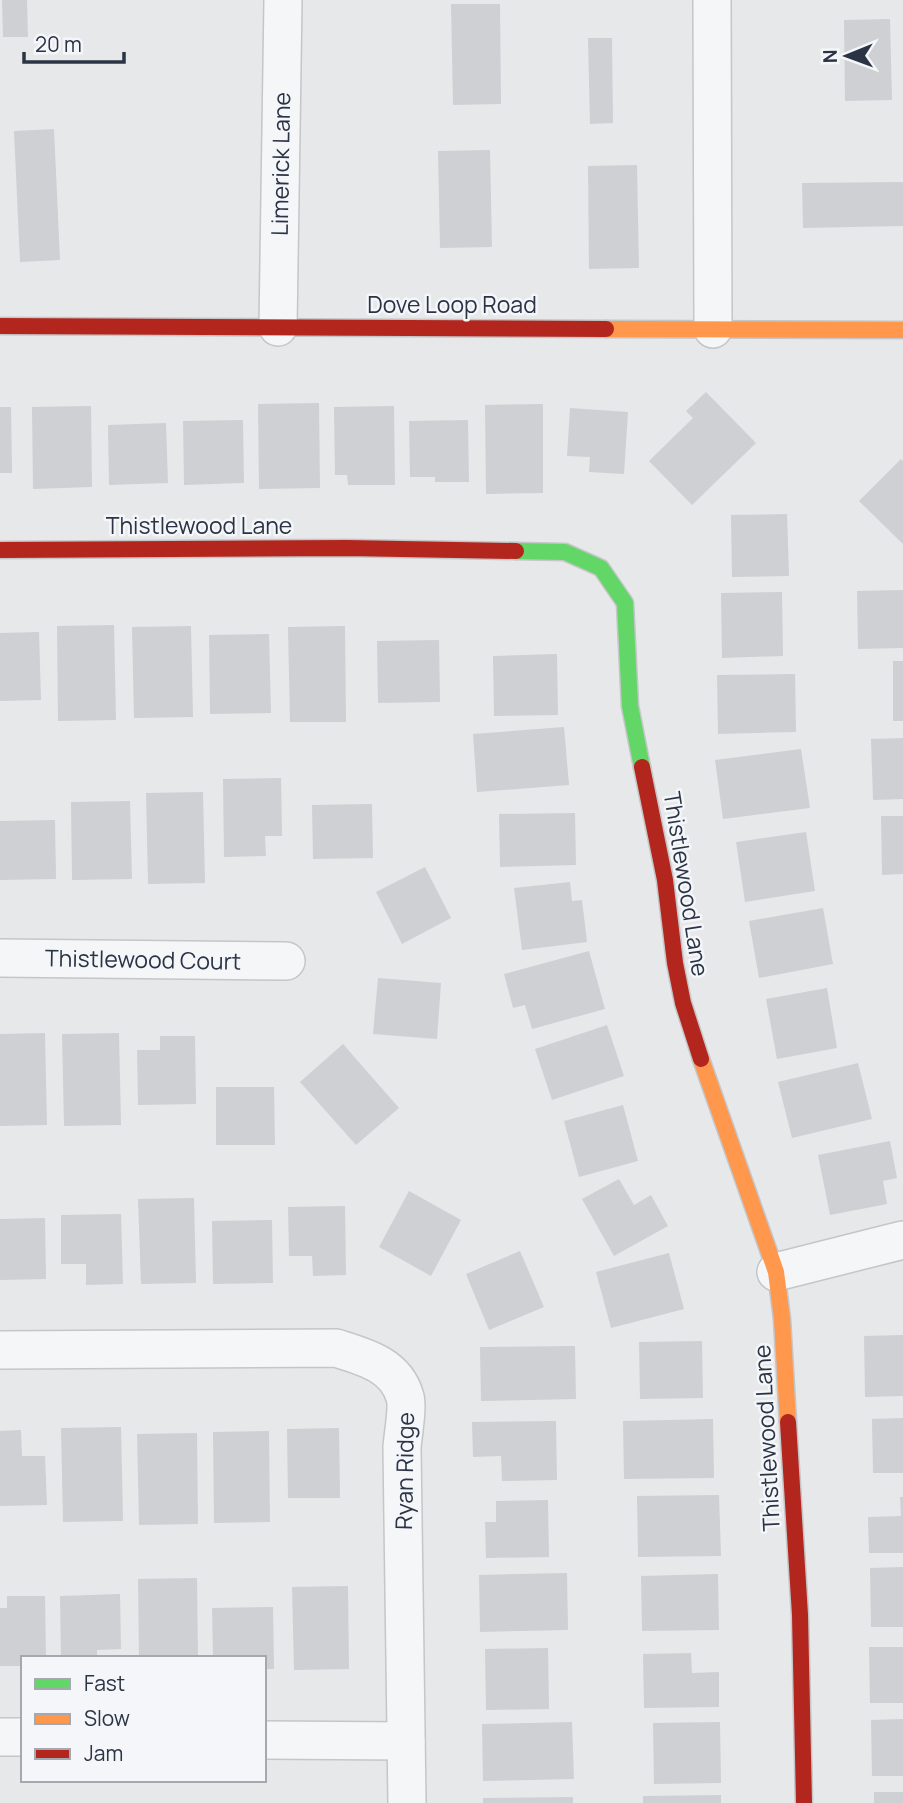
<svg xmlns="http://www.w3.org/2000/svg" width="903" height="1803" font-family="Manrope,sans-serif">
  <rect width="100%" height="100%" fill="#e6e8ea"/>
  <!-- building -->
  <g fill="#ced0d3">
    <polygon points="2,0 27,0 28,37 3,37"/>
    <polygon points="451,4 500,4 501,104 453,105"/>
    <polygon points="890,19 892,100 845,101 844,20"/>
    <polygon points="588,38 612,38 613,123 590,124"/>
    <polygon points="54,129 60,260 20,262 14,131"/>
    <polygon points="490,150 492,247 440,248 438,151"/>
    <polygon points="637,165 639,268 589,269 588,166"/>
    <polygon points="903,182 903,226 803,228 802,183"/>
    <polygon points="706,392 756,443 692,505 649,461 693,418 686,411"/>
    <polygon points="319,403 320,488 259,489 258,404"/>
    <polygon points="543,404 543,493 486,494 485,405"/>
    <polygon points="91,406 92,487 33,489 32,407"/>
    <polygon points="394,406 395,485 348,485 347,475 335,475 334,407"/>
    <polygon points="0,407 11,407 12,473 0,473"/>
    <polygon points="570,408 628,412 624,474 589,472 590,457 567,456"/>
    <polygon points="243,420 244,483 184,485 183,421"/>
    <polygon points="468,420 469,482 435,482 435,477 410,477 409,421"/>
    <polygon points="166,423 168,483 109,485 108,425"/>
    <polygon points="901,459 903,461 903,544 859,501"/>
    <polygon points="787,514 789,576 732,577 731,515"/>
    <polygon points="903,590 903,648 858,649 857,591"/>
    <polygon points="782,592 783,656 722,658 721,593"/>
    <polygon points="114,625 116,720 58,721 57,626"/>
    <polygon points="191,626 193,717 134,718 132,627"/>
    <polygon points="345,626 346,722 290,722 288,627"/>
    <polygon points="39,632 41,700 0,701 0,633"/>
    <polygon points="269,634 271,713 210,714 209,635"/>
    <polygon points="439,640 440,702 378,703 377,641"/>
    <polygon points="557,654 558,715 494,716 493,656"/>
    <rect x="893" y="661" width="10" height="60"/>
    <polygon points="795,674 796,732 718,734 717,675"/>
    <polygon points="564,727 569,785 477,792 473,734"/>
    <polygon points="903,738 903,799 873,800 871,739"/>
    <polygon points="801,749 810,808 723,819 715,760"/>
    <polygon points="281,778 282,836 265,836 266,856 224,857 223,779"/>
    <polygon points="203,792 205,883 148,884 146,793"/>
    <polygon points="130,801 132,879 72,880 71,802"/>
    <polygon points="372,804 373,858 313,859 312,805"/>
    <polygon points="575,813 576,865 500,867 499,814"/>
    <polygon points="881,816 903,816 903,874 882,875"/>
    <polygon points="55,820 56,879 0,880 0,821"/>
    <polygon points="806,832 815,891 745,902 736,842"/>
    <polygon points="425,867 451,918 402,944 376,892"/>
    <polygon points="570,882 572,901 582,900 587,942 522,950 514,888"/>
    <polygon points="823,908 833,964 759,978 749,921"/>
    <polygon points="589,951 605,1009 532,1029 525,1005 513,1008 504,974"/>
    <polygon points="378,978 441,983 437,1039 373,1034"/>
    <polygon points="827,988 837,1048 777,1059 766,999"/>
    <polygon points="607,1025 624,1076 552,1100 535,1049"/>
    <polygon points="45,1033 47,1125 0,1126 0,1034"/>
    <polygon points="119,1033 121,1125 64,1126 62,1034"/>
    <polygon points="160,1036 195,1036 196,1104 138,1105 137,1050 160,1050"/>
    <polygon points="343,1044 399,1108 356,1145 300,1082"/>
    <polygon points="858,1063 872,1119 792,1138 778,1082"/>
    <polygon points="216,1087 274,1087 275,1145 216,1145"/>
    <polygon points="623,1105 638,1161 579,1177 564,1121"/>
    <polygon points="890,1141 897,1178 883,1181 887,1204 830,1215 818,1155"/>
    <polygon points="619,1179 634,1205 651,1195 668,1226 614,1256 582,1199"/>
    <polygon points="409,1191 461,1220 431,1276 379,1247"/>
    <polygon points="194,1198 196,1283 141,1284 138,1199"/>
    <polygon points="345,1206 346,1275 313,1276 312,1256 289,1256 288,1207"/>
    <polygon points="121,1214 123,1284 86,1285 86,1264 61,1264 61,1215"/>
    <polygon points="45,1218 46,1279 0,1280 0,1219"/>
    <polygon points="272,1220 273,1283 213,1284 212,1221"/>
    <polygon points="520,1251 544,1307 489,1330 466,1274"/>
    <polygon points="669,1253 684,1309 611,1328 596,1272"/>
    <polygon points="903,1335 903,1396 865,1397 864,1336"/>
    <polygon points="702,1341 703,1398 640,1399 639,1342"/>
    <polygon points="575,1346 576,1399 481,1401 480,1347"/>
    <polygon points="903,1418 903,1473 873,1473 872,1419"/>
    <polygon points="713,1419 714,1478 624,1479 623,1421"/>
    <polygon points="556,1421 557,1480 502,1481 501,1456 473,1457 472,1422"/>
    <polygon points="121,1427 123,1521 63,1522 61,1428"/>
    <polygon points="339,1428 340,1498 288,1498 287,1429"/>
    <polygon points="21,1430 22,1456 45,1456 47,1505 0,1506 0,1431"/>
    <polygon points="269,1431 270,1522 214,1523 213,1432"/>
    <polygon points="197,1433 198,1524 139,1525 137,1434"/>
    <polygon points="719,1495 721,1556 638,1557 637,1496"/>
    <polygon points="900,1497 903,1497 903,1553 869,1553 868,1517 901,1516"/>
    <polygon points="548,1500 549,1557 486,1558 485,1522 496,1522 496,1501"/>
    <polygon points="903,1567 903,1627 871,1627 870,1568"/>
    <polygon points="567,1573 568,1630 480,1632 479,1575"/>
    <polygon points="718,1574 719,1630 642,1631 641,1576"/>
    <polygon points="197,1578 198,1658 139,1658 138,1579"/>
    <polygon points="348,1586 349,1669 294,1670 292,1587"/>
    <polygon points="120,1594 121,1649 97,1650 97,1658 61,1658 60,1596"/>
    <polygon points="7,1596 45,1596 46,1658 23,1658 23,1666 0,1666 0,1608 7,1608"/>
    <polygon points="273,1607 274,1669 264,1669 264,1658 213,1658 212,1608"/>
    <polygon points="869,1647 903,1647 903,1703 870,1703"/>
    <polygon points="548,1648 549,1709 486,1710 485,1649"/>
    <polygon points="691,1653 692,1673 719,1672 719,1707 644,1708 643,1654"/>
    <polygon points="903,1719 903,1776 872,1776 871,1720"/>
    <polygon points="572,1722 574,1779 483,1781 482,1724"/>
    <polygon points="720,1722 721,1783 654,1784 653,1723"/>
    <rect x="874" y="1792" width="29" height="11"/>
    <polygon points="721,1795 721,1803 643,1803 643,1796"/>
    <polygon points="573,1797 573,1803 483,1803 483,1798"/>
  </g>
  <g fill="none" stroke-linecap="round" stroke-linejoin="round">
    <defs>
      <g id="street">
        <polyline points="712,0 713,329"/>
        <polyline points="278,327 283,0"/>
        <polyline points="0,958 286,961"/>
        <polyline points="776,1272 903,1240"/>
        <path d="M 0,1350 L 336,1348 C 365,1357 396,1365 405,1397 C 408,1407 403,1435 402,1447 L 407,1803"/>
        <polyline points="0,1737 23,1737"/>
        <polyline points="264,1740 406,1741"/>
      </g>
      <polyline id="fast" points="516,551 565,552 601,568 625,603 630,706 642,767"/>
      <g id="slow">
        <polyline points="606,329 903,330"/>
        <polyline points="701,1059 776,1272 782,1319 788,1422"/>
      </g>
      <g id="jam">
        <polyline points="0,326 606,329"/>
        <polyline points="0,550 347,548 516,551"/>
        <polyline points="642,767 665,880 675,963 683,1003 701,1059"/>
        <polyline points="788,1422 800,1615 804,1803"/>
      </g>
    </defs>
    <!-- street casing -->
    <use href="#street" stroke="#c4c6c8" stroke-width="40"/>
    <!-- fast casing -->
    <use href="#fast" stroke="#c4c6c8" stroke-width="19"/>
    <!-- slow casing -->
    <use href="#slow" stroke="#c4c6c8" stroke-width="19"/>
    <!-- jam casing -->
    <use href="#jam" stroke="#c4c6c8" stroke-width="19"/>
    <!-- street -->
    <use href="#street" stroke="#f5f6f7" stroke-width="37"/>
    <!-- fast -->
    <use href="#fast" stroke="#63d668" stroke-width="16"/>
    <!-- slow -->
    <use href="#slow" stroke="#ff974d" stroke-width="16"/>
    <!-- jam -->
    <use href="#jam" stroke="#b3261e" stroke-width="16"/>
  </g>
  <g text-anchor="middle" stroke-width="5" stroke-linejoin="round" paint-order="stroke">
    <!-- street labels -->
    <g font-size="23" fill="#2b3445" stroke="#f4f6f9">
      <text transform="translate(281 164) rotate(-89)" y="8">Limerick Lane</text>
      <text x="452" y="313">Dove Loop Road</text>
      <text x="199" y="534">Thistlewood Lane</text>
      <text transform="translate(686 884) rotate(81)" y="8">Thistlewood Lane</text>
      <text transform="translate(143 960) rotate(1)" y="8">Thistlewood Court</text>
      <text transform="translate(767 1438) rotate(-93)" y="8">Thistlewood Lane</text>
      <text transform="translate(405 1471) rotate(-89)" y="8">Ryan Ridge</text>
    </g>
  </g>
  <!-- legend -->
  <rect x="21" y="1656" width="245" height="126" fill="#f4f6f9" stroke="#a4a8b1" stroke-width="2"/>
  <rect x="35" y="1679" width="35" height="10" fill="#63d668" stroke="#a4a8b1" stroke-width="2"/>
  <text x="84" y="1691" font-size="21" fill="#2b3445">Fast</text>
  <rect x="35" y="1714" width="35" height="10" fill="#ff974d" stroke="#a4a8b1" stroke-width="2"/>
  <text x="84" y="1726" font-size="21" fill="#2b3445">Slow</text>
  <rect x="35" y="1749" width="35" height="10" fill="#b3261e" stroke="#a4a8b1" stroke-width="2"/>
  <text x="84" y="1761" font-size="21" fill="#2b3445">Jam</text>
  <!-- north arrow -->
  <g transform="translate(847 56) rotate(269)" stroke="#f4f6f9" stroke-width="5" paint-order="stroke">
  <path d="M0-5L12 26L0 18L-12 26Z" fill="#2b3445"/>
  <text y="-10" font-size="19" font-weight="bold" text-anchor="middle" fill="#2b3445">N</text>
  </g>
  <!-- scale -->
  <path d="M24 52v10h100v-10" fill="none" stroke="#2b3445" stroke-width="3.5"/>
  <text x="35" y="52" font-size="21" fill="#2b3445" stroke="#f4f6f9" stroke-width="5" paint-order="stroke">20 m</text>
</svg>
